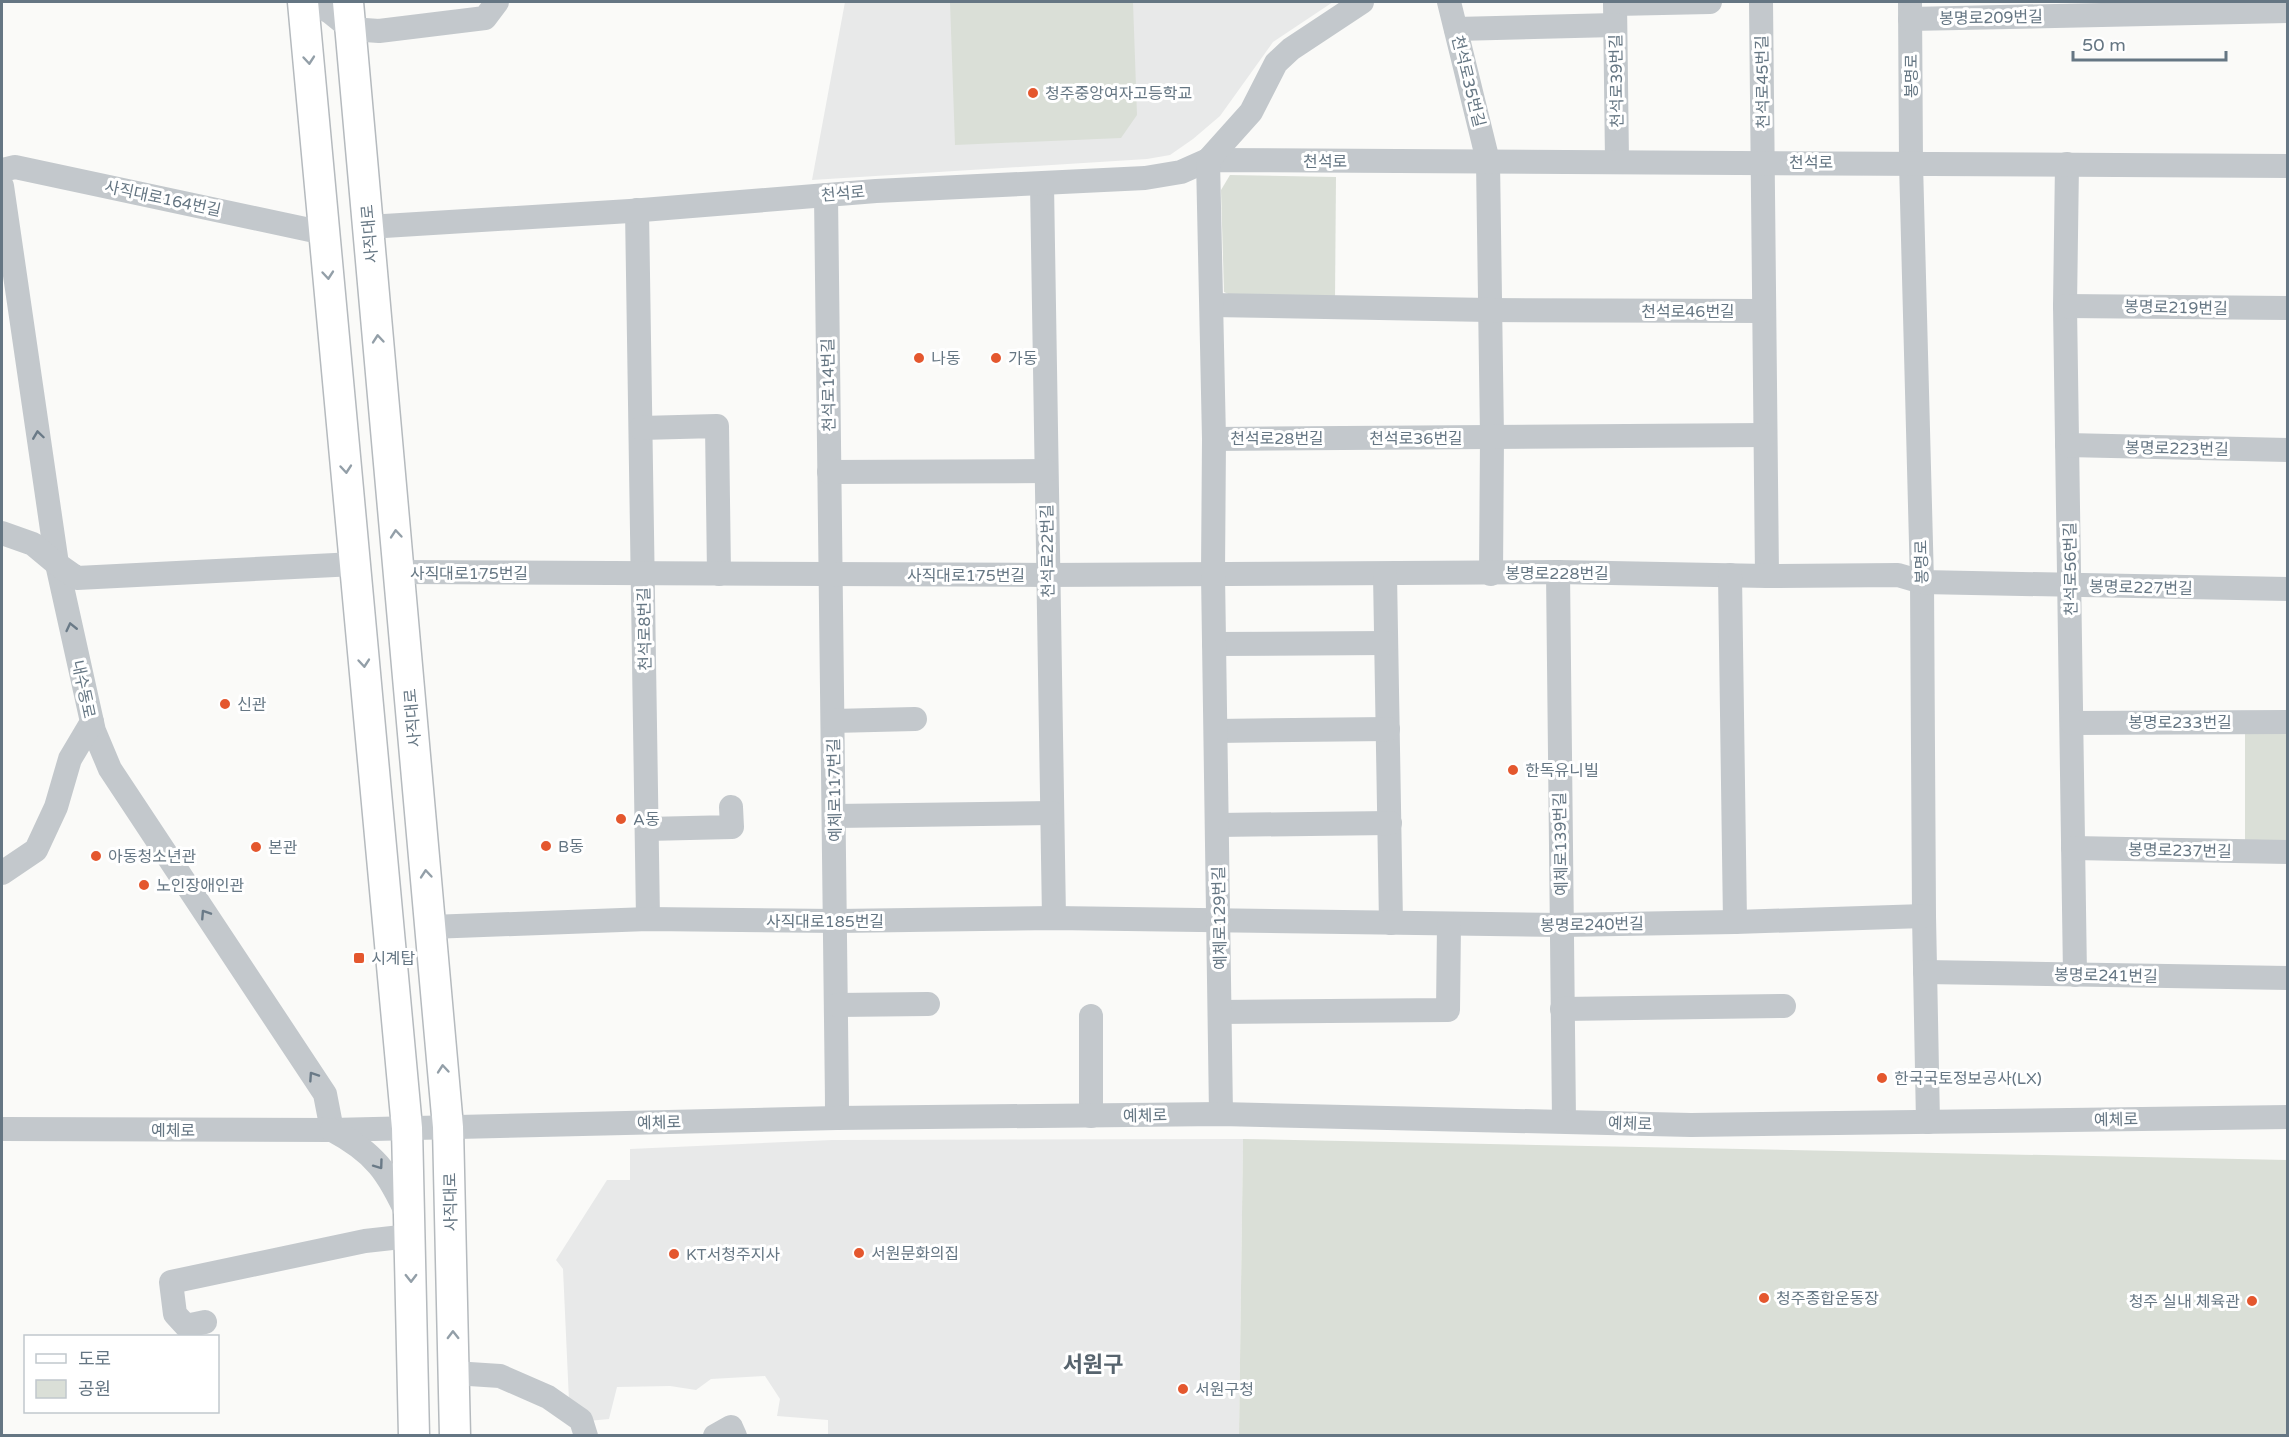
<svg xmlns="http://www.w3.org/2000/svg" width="2289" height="1437" font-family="'Varela Round','Noto Sans KR',sans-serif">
  <rect width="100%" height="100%" fill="#fafaf8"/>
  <!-- built -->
  <g fill="#e8e9e9">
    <polygon points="845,2 1333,2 1273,42 1220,116 1193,139 1170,155 1147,159 812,180"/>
    <polygon points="1243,1139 1239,1435 828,1435 828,1420 777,1416 780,1399 765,1376 711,1379 696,1390 670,1386 617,1387 609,1419 588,1421 569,1401 563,1269 556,1260 607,1180 630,1180 630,1149 832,1140"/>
  </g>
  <!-- park -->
  <g fill="#dadfd7">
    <polygon points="950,2 1133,2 1137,115 1121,138 955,145"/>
    <polygon points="1230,175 1336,177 1335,300 1239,299 1224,292 1221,190"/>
    <polygon points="2287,730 2287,842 2245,841 2245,731"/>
    <polygon points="1243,1139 2287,1160 2287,1435 1239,1435"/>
  </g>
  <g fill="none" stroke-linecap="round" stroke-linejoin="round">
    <defs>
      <g id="major">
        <polyline points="303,2 407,1128 414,1436"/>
        <polyline points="348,2 448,1127 455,1436"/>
      </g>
    </defs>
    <!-- major casing -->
    <use href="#major" stroke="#b5babe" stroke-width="33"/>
    <!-- minor -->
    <g stroke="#c3c8cc" stroke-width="24">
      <polyline points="312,2 330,12 351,29 379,31 485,18 497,2"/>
      <polyline points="1449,2 1488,161 1492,437 1491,574"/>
      <polyline points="1615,2 1617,161"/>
      <polyline points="1761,2 1767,576"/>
      <polyline points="1910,2 1911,163 1922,582 1924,916 1928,1122"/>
      <polyline points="1615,4 1710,2"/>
      <polyline points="1910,19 2288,11"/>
      <polyline points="1456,29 1615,25"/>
      <polyline points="2067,164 2065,306 2075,975"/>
      <polyline points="2,170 15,167 324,233"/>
      <polyline points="1042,184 1054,918"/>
      <polyline points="2,186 57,564 94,731 110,769 325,1094 332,1130"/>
      <path d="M 826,195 C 829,502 836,810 837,1118"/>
      <polyline points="637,210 648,919"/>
      <polyline points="368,227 630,211 876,191 1145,178 1181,172 1208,160 2288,166"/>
      <polyline points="1212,305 1489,310 1764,311"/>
      <polyline points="2065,306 2288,308"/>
      <polyline points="641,428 717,426 719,574"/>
      <polyline points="1214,439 1765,435"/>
      <polyline points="2067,445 2288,450"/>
      <polyline points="829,472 1046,471"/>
      <polyline points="2,533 33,544 57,564 77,578 355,564"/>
      <polyline points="399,572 1047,575 1558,572 1767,576 1898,575 1922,582 2288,589"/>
      <polyline points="1558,572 1564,1121"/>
      <polyline points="1385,574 1391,923"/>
      <polyline points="1730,575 1735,922"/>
      <polyline points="1214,644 1386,643"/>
      <polyline points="833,721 915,719"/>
      <polyline points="2072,723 2288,722"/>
      <polyline points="1216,731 1388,729"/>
      <polyline points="835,816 1052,813"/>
      <polyline points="1217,825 1390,823"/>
      <polyline points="647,829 732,827 731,807"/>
      <polyline points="2073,848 2288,852"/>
      <polyline points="2,873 36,850 56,807 70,759 92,722"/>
      <polyline points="430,927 648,919 837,921 1054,918 1561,925 1735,922 1924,916"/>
      <polyline points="1925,972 2288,978"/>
      <polyline points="837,1005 928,1004"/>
      <polyline points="1562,1009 1784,1006"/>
      <polyline points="1220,1012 1448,1010 1449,924"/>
      <polyline points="1091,1016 1091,1116"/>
      <polyline points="1221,1114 1213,574 1214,439 1208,160 1251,112 1276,63 1291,49 1362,2"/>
      <polyline points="2,1129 332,1130 837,1118 1221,1114 1691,1125 2288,1117"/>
      <path d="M 332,1130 C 375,1153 388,1172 408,1216"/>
      <polyline points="205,1322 186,1326 175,1314 171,1282 365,1241 410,1236"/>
      <polyline points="454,1373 500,1376 548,1397 581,1420 586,1436"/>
      <polyline points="715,1436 731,1427 735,1436"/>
    </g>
    <!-- major -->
    <use href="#major" stroke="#fff" stroke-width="30"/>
  </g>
  <!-- one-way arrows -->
  <defs><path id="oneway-chevron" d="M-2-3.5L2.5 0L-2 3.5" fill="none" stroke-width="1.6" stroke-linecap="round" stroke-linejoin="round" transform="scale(1.5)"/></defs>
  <g stroke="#939fa8">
    <use href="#oneway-chevron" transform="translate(309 60) rotate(85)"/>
    <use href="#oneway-chevron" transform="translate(328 275) rotate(85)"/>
    <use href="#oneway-chevron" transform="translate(378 339) rotate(-95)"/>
    <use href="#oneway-chevron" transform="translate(346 469) rotate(85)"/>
    <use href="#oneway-chevron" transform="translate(396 534) rotate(-95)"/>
    <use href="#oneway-chevron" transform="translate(364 663) rotate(85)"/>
    <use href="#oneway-chevron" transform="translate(426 874) rotate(-95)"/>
    <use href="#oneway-chevron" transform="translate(443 1069) rotate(-95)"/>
    <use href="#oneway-chevron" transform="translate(411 1278) rotate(89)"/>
    <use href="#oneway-chevron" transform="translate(453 1335) rotate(-91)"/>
  </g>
  <g stroke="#6a7a87">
    <use href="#oneway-chevron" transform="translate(38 435) rotate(-98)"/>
    <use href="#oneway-chevron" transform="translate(71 627) rotate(-103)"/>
    <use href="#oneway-chevron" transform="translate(205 914) rotate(-123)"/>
    <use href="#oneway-chevron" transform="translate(313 1076) rotate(-124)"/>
    <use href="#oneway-chevron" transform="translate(379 1165) rotate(54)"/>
  </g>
  <!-- markers -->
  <g fill="#e4572e" stroke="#fff" stroke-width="2">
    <circle cx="1033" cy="93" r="6"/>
    <circle cx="919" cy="358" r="6"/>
    <circle cx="996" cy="358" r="6"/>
    <circle cx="225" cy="704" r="6"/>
    <circle cx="1513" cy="770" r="6"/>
    <circle cx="621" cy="819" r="6"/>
    <circle cx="546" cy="846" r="6"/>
    <circle cx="256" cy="847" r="6"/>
    <circle cx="96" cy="856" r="6"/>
    <circle cx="144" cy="885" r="6"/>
    <rect x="353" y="952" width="12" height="12" rx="3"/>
    <circle cx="1882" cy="1078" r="6"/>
    <circle cx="859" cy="1253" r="6"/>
    <circle cx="674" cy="1254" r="6"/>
    <circle cx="1764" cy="1298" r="6"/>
    <circle cx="2252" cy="1301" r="6"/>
    <circle cx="1183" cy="1389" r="6"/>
  </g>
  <g text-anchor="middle" stroke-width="6" stroke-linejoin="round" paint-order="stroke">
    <!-- street labels -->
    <g font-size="16" fill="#657683" stroke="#fff">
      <text transform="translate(1991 17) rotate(-1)" y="6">봉명로209번길</text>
      <text transform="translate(1911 76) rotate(-90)" y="6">봉명로</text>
      <text transform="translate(1469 81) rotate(76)" y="6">천석로35번길</text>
      <text transform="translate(1616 81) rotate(-91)" y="6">천석로39번길</text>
      <text transform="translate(1762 82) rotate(-91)" y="6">천석로45번길</text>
      <text x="1325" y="167">천석로</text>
      <text x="1811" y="168">천석로</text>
      <text transform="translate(843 193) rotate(-5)" y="6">천석로</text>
      <text transform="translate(163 198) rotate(12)" y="6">사직대로164번길</text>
      <text transform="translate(369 234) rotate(-95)" y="6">사직대로</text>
      <text transform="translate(2176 307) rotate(1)" y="6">봉명로219번길</text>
      <text x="1688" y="317">천석로46번길</text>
      <text transform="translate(828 385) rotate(-91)" y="6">천석로14번길</text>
      <text x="1277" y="444">천석로28번길</text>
      <text x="1416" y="444">천석로36번길</text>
      <text transform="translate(2177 448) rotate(1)" y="6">봉명로223번길</text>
      <text transform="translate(1047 551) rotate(-91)" y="6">천석로22번길</text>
      <text transform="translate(1921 562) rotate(-91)" y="6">봉명로</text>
      <text transform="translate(2070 569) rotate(-91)" y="6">천석로56번길</text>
      <text x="469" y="579">사직대로175번길</text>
      <text x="1557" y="579">봉명로228번길</text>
      <text x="966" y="581">사직대로175번길</text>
      <text transform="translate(2141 587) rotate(1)" y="6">봉명로227번길</text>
      <text transform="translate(644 629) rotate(-91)" y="6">천석로8번길</text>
      <text transform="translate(84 689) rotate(78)" y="6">내수동로</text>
      <text transform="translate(412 718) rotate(-95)" y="6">사직대로</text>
      <text x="2180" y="728">봉명로233번길</text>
      <text transform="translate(834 790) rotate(-91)" y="6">예체로117번길</text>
      <text transform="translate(1560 844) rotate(-91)" y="6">예체로139번길</text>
      <text transform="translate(2180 850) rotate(1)" y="6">봉명로237번길</text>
      <text transform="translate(1219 918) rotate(-91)" y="6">예체로129번길</text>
      <text x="825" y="927">사직대로185번길</text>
      <text transform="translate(1592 924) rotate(-1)" y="6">봉명로240번길</text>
      <text transform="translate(2106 975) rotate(1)" y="6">봉명로241번길</text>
      <text transform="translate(1145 1115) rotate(-1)" y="6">예체로</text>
      <text transform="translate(2116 1119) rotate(-1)" y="6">예체로</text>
      <text transform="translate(659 1122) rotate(-1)" y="6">예체로</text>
      <text transform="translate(1630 1123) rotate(2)" y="6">예체로</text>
      <text x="173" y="1136">예체로</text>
      <text transform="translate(450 1202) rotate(-91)" y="6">사직대로</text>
    </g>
    <!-- poi labels -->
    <g font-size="16" fill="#657683" stroke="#fff" text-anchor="start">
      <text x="1045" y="99">청주중앙여자고등학교</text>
      <text x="931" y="364">나동</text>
      <text x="1008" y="364">가동</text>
      <text x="237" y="710">신관</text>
      <text x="1525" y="776">한독유니빌</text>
      <text x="633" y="825">A동</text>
      <text x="558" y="852">B동</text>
      <text x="268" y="853">본관</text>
      <text x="108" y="862">아동청소년관</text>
      <text x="156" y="891">노인장애인관</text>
      <text x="371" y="964">시계탑</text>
      <text x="1894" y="1084">한국국토정보공사(LX)</text>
      <text x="871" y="1259">서원문화의집</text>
      <text x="686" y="1260">KT서청주지사</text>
      <text x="1776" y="1304">청주종합운동장</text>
      <text x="2240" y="1307" text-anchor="end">청주 실내 체육관</text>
      <text x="1195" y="1395">서원구청</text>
    </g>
    <!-- district labels -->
    <g font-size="22" font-weight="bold" fill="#57646e" stroke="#fff">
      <text x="1093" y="1372">서원구</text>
    </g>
  </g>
  <!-- border -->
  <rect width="2289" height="1437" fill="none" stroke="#657683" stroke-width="6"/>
  <!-- legend -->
  <rect x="24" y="1335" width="195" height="78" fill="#ffffff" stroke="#c1c8cd" stroke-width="1.5"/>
  <rect x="36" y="1354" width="30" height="9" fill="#ffffff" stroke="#c1c8cd" stroke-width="1.5"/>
  <text x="78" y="1365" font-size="18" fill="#657683">도로</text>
  <rect x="36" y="1380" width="30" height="18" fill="#dadfd7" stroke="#c1c8cd" stroke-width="1.5"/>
  <text x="78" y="1395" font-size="18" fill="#657683">공원</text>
  <!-- scale -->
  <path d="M2073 51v9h153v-9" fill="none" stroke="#657683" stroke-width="3"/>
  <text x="2082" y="51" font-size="18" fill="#657683" stroke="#ffffff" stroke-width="4.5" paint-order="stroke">50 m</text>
</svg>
